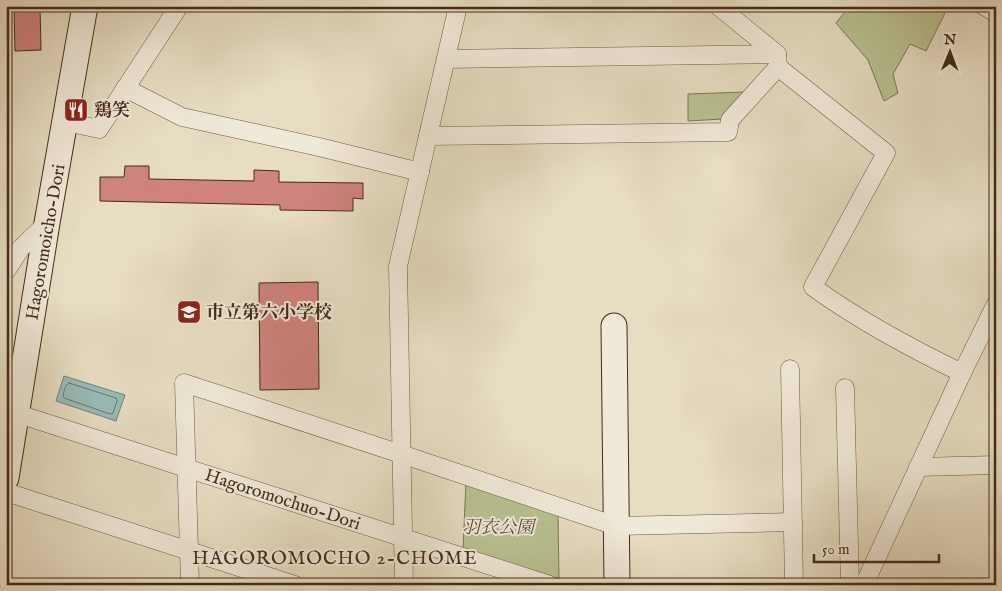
<svg xmlns="http://www.w3.org/2000/svg" width="1002" height="591" font-family="'IM FELL English','Noto Serif JP',serif">
  <rect width="100%" height="100%" fill="#e7ddc3"/>
  <filter id="stains"><feTurbulence type="fractalNoise" baseFrequency=".004" numOctaves="4"/><feColorMatrix values="0 0 0 0 .2 0 0 0 0 .09 0 0 0 0 .02 0 0 0 .5 -.17"/></filter>
  <radialGradient id="worn" r=".72"><stop offset=".6" stop-color="#630" stop-opacity="0"/><stop offset="1" stop-color="#630" stop-opacity=".3"/></radialGradient>
  <!-- green -->
  <g fill="#b9c091" stroke="#7f7654">
    <polygon points="850,6 947,6 945,13 926,51 910,44 893,74 898,93 884,101 868,60 836,23"/>
    <polygon points="745,92 722,119 688,121 688,94"/>
    <polygon points="466,482 558,514 559,579 463,549"/>
  </g>
  <!-- water -->
  <polygon fill="#97bbb8" stroke="#768178" points="64,376 125,395 116,421 56,401"/>
  <g fill="none" stroke-linecap="round" stroke-linejoin="round">
    <!-- shore -->
    <path stroke="#6e7368" stroke-width="1" d="M 69,383 L 116,398 L 117,401 L 113,413 L 110,414 L 64,398 C 62,395 65,385 69,383 Z"/>
  </g>
  <!-- building -->
  <g fill="#cf837e" stroke="#452b18">
    <polygon points="14,6 40,6 41,50 15,51"/>
    <polygon points="125,166 149,166 149,179 254,181 254,170 279,171 279,182 363,183 363,199 353,198 353,211 280,210 280,205 100,201 100,177 124,177"/>
    <polygon points="318,282 319,389 260,390 259,283"/>
  </g>
  <g fill="none" stroke-linecap="round" stroke-linejoin="round">
    <defs>
      <g id="street">
        <path d="M 718,6 L 777,54 L 778,67 L 886,153 L 813,287 C 860,321 910,348 962,373"/>
        <polyline points="984,6 996,13"/>
        <polyline points="446,59 777,54"/>
        <polyline points="125,88 182,117 319,147 420,172"/>
        <polyline points="66,122 99,129 179,6"/>
        <polyline points="428,136 728,132 730,120 778,67"/>
        <polyline points="6,271 21,248 47,223"/>
        <polyline points="790,369 794,585"/>
        <polyline points="845,388 850,585"/>
        <polyline points="6,410 550,585"/>
        <polyline points="918,467 996,465"/>
        <polyline points="6,492 295,585"/>
        <polyline points="190,585 184,383 401,454 616,526 793,522"/>
        <polyline points="404,585 398,266 458,6"/>
        <polyline points="864,585 962,373 996,304"/>
      </g>
      <g id="secondary">
        <polyline points="614,326 617,585"/>
        <polyline points="6,478 47,223 85,6"/>
      </g>
    </defs>
    <!-- street casing -->
    <use href="#street" stroke="#6e5843" stroke-width="19"/>
    <!-- secondary casing -->
    <use href="#secondary" stroke="#452b18" stroke-width="27"/>
    <!-- street -->
    <use href="#street" stroke="#efe9d8" stroke-width="18"/>
    <!-- secondary -->
    <use href="#secondary" stroke="#efe9d8" stroke-width="25"/>
  </g>
  <!-- icons -->
  <defs>
    <symbol id="restaurant-square" viewBox="-11 -11 22 22"><rect x="-9" y="-9" width="18" height="18" rx="4" fill="#8f2418" stroke="#efe9d8"/><path d="M-5-6h1v4h1v-4h1v4h1v-4h1v5L-1.5 .5V6h-2V.5L-5-1ZM5-6V6H3V1.5H1.5Q1.5-4 5-6Z" fill="#fff"/></symbol>
    <symbol id="school-square" viewBox="-11 -11 22 22"><rect x="-9" y="-9" width="18" height="18" rx="4" fill="#8f2418" stroke="#efe9d8"/><path d="M0-5L7-2L0 1L-7-2ZM-4 1L0 2.5L4 1V4Q0 6-4 4Z" fill="#fff"/></symbol>
  </defs>
  <g fill-rule="evenodd">
    <use href="#restaurant-square" x="62" y="96" width="28" height="28"/>
    <use href="#school-square" x="175" y="298" width="28" height="28"/>
  </g>
  <g text-anchor="middle" stroke-width="4" stroke-linejoin="round" paint-order="stroke">
    <!-- poi labels -->
    <g font-size="18" font-weight="bold" fill="#452b18" stroke="#efe9d8" text-anchor="start">
      <text x="94" y="116">鶏笑</text>
      <text x="206" y="318">市立第六小学校</text>
    </g>
    <!-- street labels -->
    <g font-size="18" fill="#452b18" stroke="#efe9d8">
      <text transform="translate(45 242) rotate(-80)" y="6">Hagoromoicho-Dori</text>
      <text transform="translate(283 499) rotate(18)" y="6">Hagoromochuo-Dori</text>
    </g>
    <!-- park labels -->
    <g font-size="18" font-style="italic" fill="#5c4930" stroke="#efe9d8">
      <text x="498" y="533">羽衣公園</text>
    </g>
    <!-- neighbourhood labels -->
    <g font-size="19" letter-spacing="1" fill="#452b18" stroke="#efe9d8">
      <text x="335" y="564">HAGOROMOCHO 2-CHOME</text>
    </g>
  </g>
  <!-- margin -->
  <rect width="1002" height="591" fill="none" stroke="#e7ddc3" stroke-width="25"/>
  <rect x="8" y="8" width="987" height="576" fill="none" stroke="#452b18" stroke-width="2.5"/>
  <rect x="12" y="12" width="977" height="566" fill="none" stroke="#452b18"/>
  <!-- north arrow -->
  <g transform="translate(950 52) rotate(1)" stroke="#efe9d8" stroke-width="4" paint-order="stroke">
  <path d="M0-4L9 19L0 12L-9 19Z" fill="#452b18"/>
  <text y="-8" font-size="14" font-weight="bold" text-anchor="middle" fill="#452b18">N</text>
  </g>
  <!-- scale -->
  <path d="M814 554v8h125v-8" fill="none" stroke="#452b18" stroke-width="2.5"/>
  <text x="822" y="554" font-size="15" fill="#452b18" stroke="#efe9d8" stroke-width="4" paint-order="stroke">50 m</text>
  <rect width="100%" height="100%" filter="url(#stains)"/>
  <rect width="100%" height="100%" fill="url(#worn)"/>
</svg>
